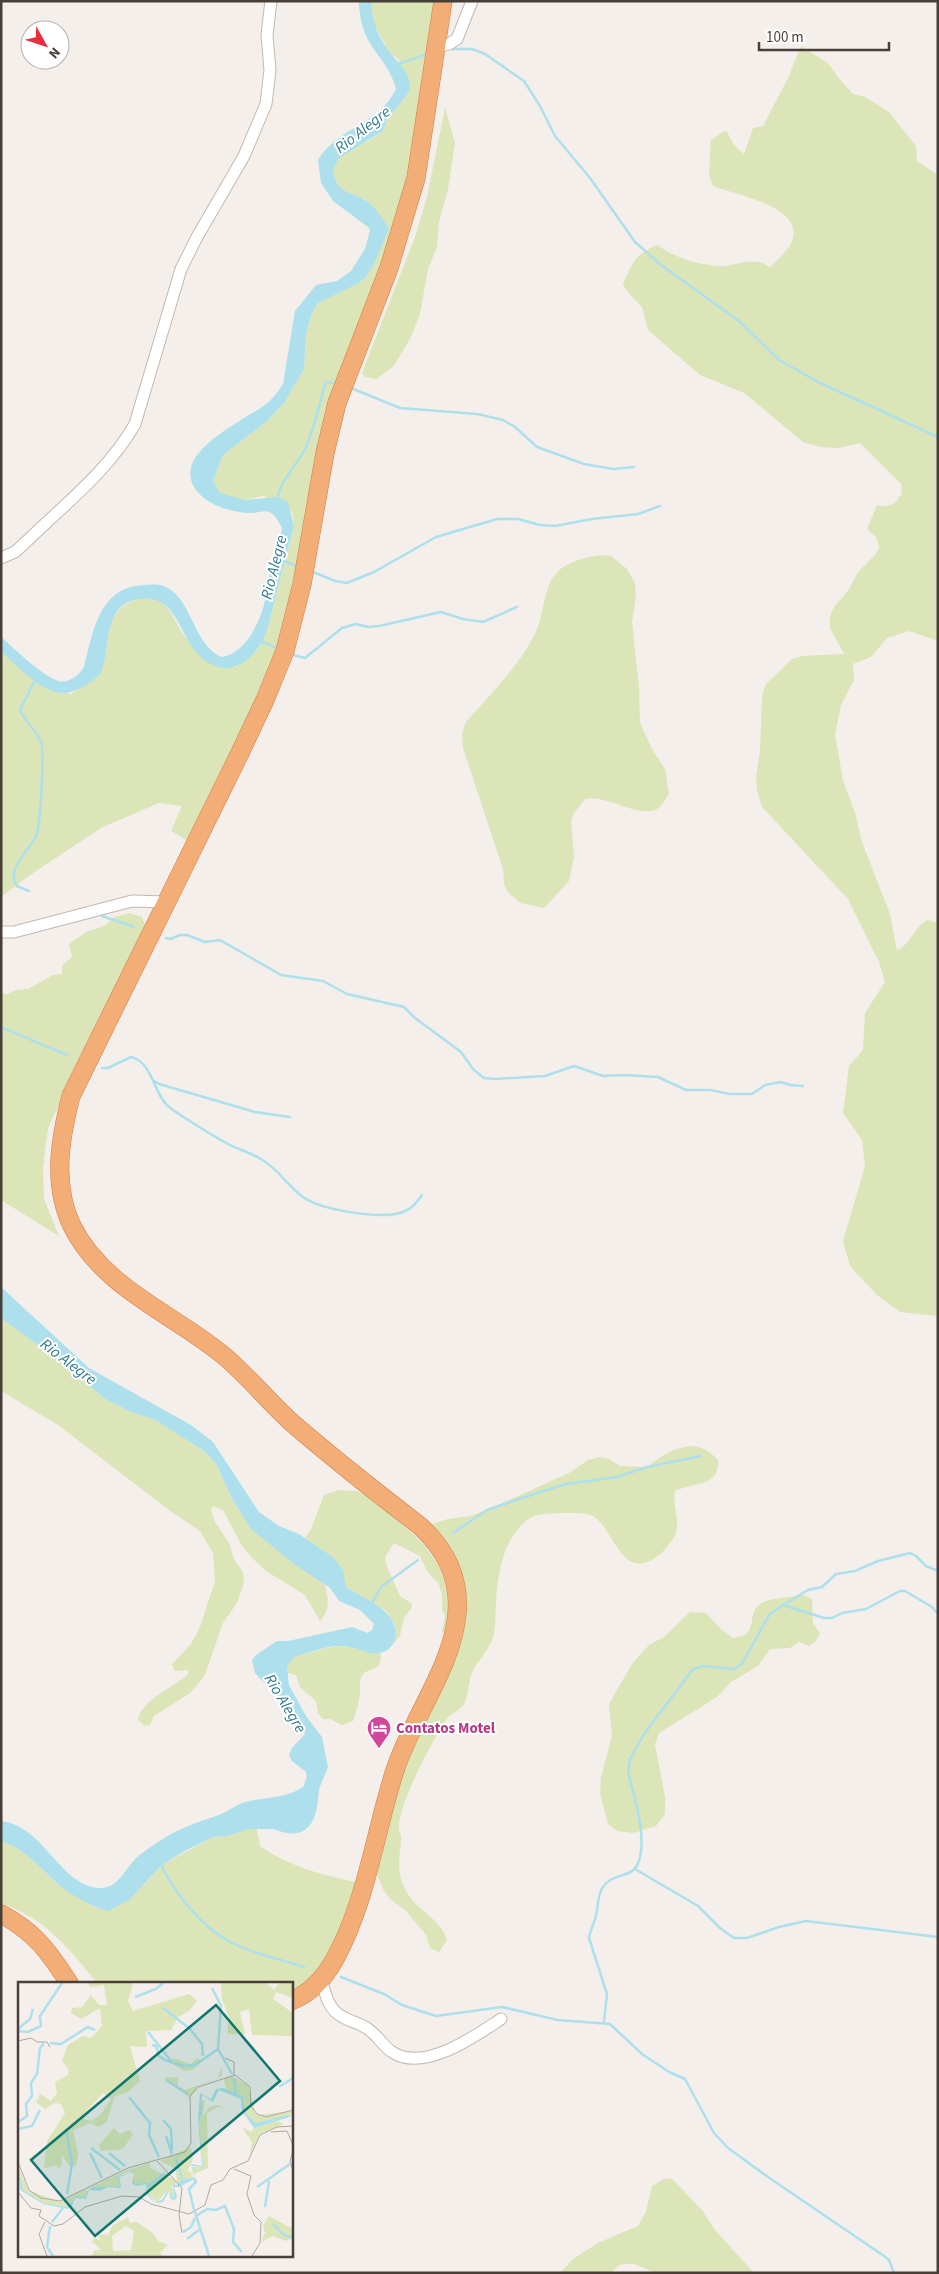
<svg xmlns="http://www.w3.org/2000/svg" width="939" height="2274" font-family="'Source Sans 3',sans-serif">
  <rect width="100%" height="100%" fill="#f4efeb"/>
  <!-- green -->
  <g fill="#dbe5b7">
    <path d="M 371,1 L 443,1 L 420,153 L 358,337 L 268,687 L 190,842 L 171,831 L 182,806 L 159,803 L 101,828 L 33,873 L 1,897 L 1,652 L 16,664 L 71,694 L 101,673 C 108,656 104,634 114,617 C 120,607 127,603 137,599 C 169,588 175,629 189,641 C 202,652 222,659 236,667 C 249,660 260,648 266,634 L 294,526 L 292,511 L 264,496 L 245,500 L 219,493 L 213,481 L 223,455 L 266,422 L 284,403 L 304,369 L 306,334 L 312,313 L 318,303 L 365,278 L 384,241 L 389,229 L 386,224 L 364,199 L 343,192 L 335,183 L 333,169 C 334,166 336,162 338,159 C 351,144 382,142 387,120 L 410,91 L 399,60 L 389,52 L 371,18 Z"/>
    <path d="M 801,46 L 828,63 L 840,80 L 853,94 L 865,97 L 889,112 L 916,146 L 917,161 L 938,175 L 938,641 L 909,631 L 887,638 L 871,657 L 853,664 L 854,680 L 841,705 L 835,734 L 843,781 L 855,813 L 862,842 L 890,914 L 897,951 C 911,943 914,928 927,920 L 938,923 L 938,1316 L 900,1312 L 877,1295 L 850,1266 L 843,1241 L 865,1166 L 862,1140 L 843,1113 L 849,1066 L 863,1050 L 865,1013 L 885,982 L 879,962 L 848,899 L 762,807 L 757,790 L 756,777 L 760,751 L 762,696 L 766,684 L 792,659 L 801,656 L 844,654 L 830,628 L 830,616 L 834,607 L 848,591 L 858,572 L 876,554 L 879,547 L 876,537 L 867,529 L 877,505 C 890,508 895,505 902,493 L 901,484 L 860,443 L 839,448 L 821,447 L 803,442 L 744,393 L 700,375 L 648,330 L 642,307 L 626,290 L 623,284 C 632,263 635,255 657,245 C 676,258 697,265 720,266 C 739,266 751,255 770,267 C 776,261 784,254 789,247 C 813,208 736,195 713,186 L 709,175 L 711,140 L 726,130 L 734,145 L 744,154 L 753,128 L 763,126 L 788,78 Z"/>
    <polygon points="445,108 455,143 448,189 439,222 437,247 428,269 420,314 410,339 393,367 376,379 365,377 362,373 415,237 427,197"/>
    <path d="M 603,555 L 611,556 L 627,569 L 635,583 L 636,595 L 632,622 L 639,688 L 640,723 L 653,751 L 665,769 L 669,794 C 666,798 662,806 657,809 C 638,819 611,795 585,799 L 574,813 L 571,821 L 574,857 L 569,881 L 544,908 L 520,903 L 508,892 L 504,884 L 503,869 L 463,748 L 462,734 L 466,722 C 490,695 524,661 538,627 C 545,608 544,581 562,568 C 573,560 590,556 603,555 Z"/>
    <polygon points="130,913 142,917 145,925 48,1128 43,1168 44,1199 59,1236 1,1200 1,993 7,994 16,990 28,989 53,975 62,974 62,966 72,957 69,944 86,932 106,925 114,917"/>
    <path d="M 1,1318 L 64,1364 L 105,1399 L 129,1411 L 155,1420 L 204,1451 L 217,1465 L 231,1497 L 251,1529 L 325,1585 C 329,1598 330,1611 320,1621 L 305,1595 L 266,1571 L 252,1558 L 242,1546 L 223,1510 L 213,1506 L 211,1511 L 215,1522 L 229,1543 L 234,1559 L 243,1572 L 244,1583 L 237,1603 L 223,1623 L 204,1677 L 190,1693 L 154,1716 L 150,1725 L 145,1726 L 138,1720 C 142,1699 173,1688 188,1674 L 188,1670 L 174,1671 L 172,1664 L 191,1644 L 200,1627 L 215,1581 L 213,1553 L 200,1531 L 169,1510 L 58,1425 L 1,1391 Z"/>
    <path d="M 692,1446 C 704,1447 710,1452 718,1460 C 720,1488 691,1482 675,1491 C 672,1505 680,1518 676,1532 C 674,1540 662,1554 655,1558 C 620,1581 614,1526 591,1515 C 583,1512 540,1512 532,1517 C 504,1533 497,1574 496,1604 C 495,1615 496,1626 493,1637 C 489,1651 477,1661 472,1673 C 468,1682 469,1693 465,1702 C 462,1710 450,1713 446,1720 C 432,1742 400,1801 399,1826 C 398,1830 401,1834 401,1837 C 401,1846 399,1855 399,1864 C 400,1909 440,1912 447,1940 L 439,1952 L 430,1948 L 426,1935 L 405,1910 L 391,1900 L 384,1891 L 374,1868 L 408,1757 L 465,1618 L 423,1527 L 448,1519 L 470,1516 L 487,1510 L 569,1473 L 588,1460 L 600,1457 L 609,1459 L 620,1466 L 647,1467 C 662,1455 673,1448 692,1446 Z"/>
    <path d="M 339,1490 L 357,1491 L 365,1495 C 415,1535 460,1561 445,1633 L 442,1632 L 445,1616 L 442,1610 L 442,1596 L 439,1584 L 427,1571 L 420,1556 L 394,1543 L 385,1557 L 387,1567 L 400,1596 L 411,1603 L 412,1607 L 404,1618 L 400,1636 L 393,1644 L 396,1630 L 395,1624 L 386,1611 L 346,1587 L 333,1557 L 305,1538 L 311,1529 L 324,1495 Z"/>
    <path d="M 803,1595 L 812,1599 L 813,1623 L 820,1634 L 816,1641 L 809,1646 L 799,1642 L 790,1648 L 770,1649 L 758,1666 L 731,1682 L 718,1696 L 701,1707 L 659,1733 L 655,1744 L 665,1798 L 665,1814 L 656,1826 L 633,1833 L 617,1831 L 608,1824 L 600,1794 L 601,1778 L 612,1735 L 609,1704 L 632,1664 L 649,1645 L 664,1637 L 690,1612 L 706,1613 L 721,1629 L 733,1638 C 761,1635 745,1615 760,1604 C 768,1598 792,1597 803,1595 Z"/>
    <path d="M 342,1646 C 355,1647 368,1654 381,1653 C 381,1676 367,1664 361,1678 C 359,1682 361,1689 360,1694 C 359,1703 356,1712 353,1721 L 342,1725 L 330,1719 L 323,1719 L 318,1713 L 316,1701 L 300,1687 L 296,1675 L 288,1673 L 287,1667 L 294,1657 L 326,1648 Z"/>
    <path d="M 257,1828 L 260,1846 C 288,1866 322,1875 356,1882 L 345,1923 L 332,1959 L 291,1998 L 291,1983 L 97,1983 C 70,1950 44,1916 1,1904 L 1,1841 C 28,1849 42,1873 63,1888 C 74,1896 86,1902 97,1908 L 145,1884 L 162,1865 L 213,1837 L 228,1836 L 248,1829 Z"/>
    <polygon points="671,2178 702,2210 715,2230 754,2273 656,2273 634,2264 626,2264 619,2265 611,2273 560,2273 573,2259 598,2243 638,2226 646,2212 652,2186 664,2179"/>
  </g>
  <!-- water -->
  <g fill="#ade0ec">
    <path d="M 359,1 L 371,1 C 372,20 377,34 388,50 C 399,65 410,69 410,91 L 387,120 L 383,131 L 339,158 L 333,169 C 337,194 345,189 363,199 C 374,205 383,218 389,229 L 374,264 L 365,278 L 357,284 L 318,303 L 312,313 L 306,334 L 304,369 L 284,403 L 266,422 L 223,455 L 213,481 L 220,493 L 245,500 L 277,497 L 288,502 L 294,526 L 266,634 C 251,667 222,682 195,651 C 184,637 179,618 166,606 C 154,594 128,597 118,610 C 104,630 109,654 101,673 C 58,715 37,682 1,652 L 1,637 C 16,650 40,674 58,681 C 69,684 79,675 84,667 C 92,637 98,591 136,586 C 145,585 157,583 166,587 C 192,599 194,647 222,657 C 246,653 260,622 265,601 C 267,593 267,585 269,577 C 273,561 279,545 282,528 C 279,523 276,516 271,513 C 264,509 258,513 252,513 C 232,513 205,505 194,487 C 173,451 246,420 266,404 C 273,399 278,391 283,384 L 295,311 L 316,285 L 337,281 L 351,271 L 365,249 L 370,230 L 368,227 L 333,201 L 321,183 L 318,160 C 338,127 379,125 396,89 C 391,69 378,57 368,40 C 362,28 359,15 359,1 Z"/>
    <path d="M 1,1287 L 89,1368 L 191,1425 L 213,1442 L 259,1512 L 279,1526 L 299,1534 L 333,1557 L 343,1570 L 346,1587 C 364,1599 405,1613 394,1642 C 391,1648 386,1652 379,1653 C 367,1655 355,1646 342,1646 C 326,1645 309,1653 294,1657 L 287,1667 L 289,1685 L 306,1716 L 322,1737 L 328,1767 L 315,1799 L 293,1823 L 283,1827 L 271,1829 L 248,1829 L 228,1836 L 213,1837 L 185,1851 L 162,1865 L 129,1900 L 108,1911 C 93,1907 76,1898 63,1888 C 42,1872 27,1849 1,1841 L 1,1821 C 44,1826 59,1884 98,1888 C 120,1890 126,1864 141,1854 C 154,1844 171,1833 186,1827 C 197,1822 208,1819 219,1815 C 227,1812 234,1806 242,1803 C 262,1796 291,1800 307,1783 L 306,1772 L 292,1761 L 289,1755 L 292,1748 L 305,1734 L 300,1721 L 255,1673 L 252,1660 L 256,1655 L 277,1641 L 288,1641 L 352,1627 L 368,1633 L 372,1630 L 374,1624 L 360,1610 L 339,1601 L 330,1588 L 294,1564 L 251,1529 L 231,1497 L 217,1465 L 204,1451 L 155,1420 L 129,1411 L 105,1399 L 64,1364 L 1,1318 Z"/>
  </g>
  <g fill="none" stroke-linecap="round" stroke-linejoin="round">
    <!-- stream -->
    <g stroke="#ade0ec" stroke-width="2.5">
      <polyline points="450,49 472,49 485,54 524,81 540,106 555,136 590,178 635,242 661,265 739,321 779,360 818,382 938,437"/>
      <polyline points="398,64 425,55"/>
      <polyline points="351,388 400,408 477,414 503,420 515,427 537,447 584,464 613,469 634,467"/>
      <path d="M 277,499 C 281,479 296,467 305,449 C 315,427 319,404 326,382 L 335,383"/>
      <polyline points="284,561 297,566"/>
      <polyline points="313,572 335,581 347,583 374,572 436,537 497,519 518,519 540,525 555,526 592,519 638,514 660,506"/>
      <polyline points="260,641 277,648"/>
      <polyline points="293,655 305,658 342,628 356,624 368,627 379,626 441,612 463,619 483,622 517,607"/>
      <path d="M 29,891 L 17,886 C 4,868 33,849 37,833 C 40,823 45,749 41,742 C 36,730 25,722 20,710 L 36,678"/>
      <polyline points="102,916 134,927"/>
      <polyline points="166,938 170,939 180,935 187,935 205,942 220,940 281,975 323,981 347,994 404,1007 415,1018 461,1052 473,1069 484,1078 495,1079 545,1076 574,1066 603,1076 624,1075 658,1077 686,1090 710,1090 730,1094 752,1094 765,1085 780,1082 791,1085 803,1086"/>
      <polyline points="1,1027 67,1055"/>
      <path d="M 102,1068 L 108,1068 L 131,1057 C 153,1062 153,1094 169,1107 C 184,1118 213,1136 230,1145 C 240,1150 251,1153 261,1159 C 281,1171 287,1186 303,1197 C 321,1210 382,1220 403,1212 C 412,1209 417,1202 422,1195"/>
      <polyline points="154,1081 159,1084 255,1112 290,1117"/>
      <polyline points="453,1533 487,1510 534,1494 566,1484 617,1477 647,1467 701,1456"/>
      <polyline points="371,1605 381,1587 418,1560"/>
      <polyline points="783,1605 824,1618 832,1618 842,1613 866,1609 900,1591 905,1591 932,1607 938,1614"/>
      <path d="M 161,1864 C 174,1893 201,1926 230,1942 C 253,1954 280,1959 304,1967"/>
      <polyline points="635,1869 698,1906 720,1928 734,1938 747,1938 779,1927 806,1921 938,1937"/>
      <polyline points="341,1977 384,1994 402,2005 436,2016 502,2007 558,2020 610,2024 642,2054 669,2072 685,2079 714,2133 728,2148 768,2177 884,2256 889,2260 894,2273"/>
      <path d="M 604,2022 L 607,1994 L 589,1938 C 590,1930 594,1924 596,1916 C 599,1901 597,1887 612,1879 C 620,1875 631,1875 636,1867 C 650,1845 634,1796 628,1772 L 630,1759 L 644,1734 L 693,1669 L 703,1666 L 733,1669 L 742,1664 L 769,1615 L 783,1605 L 808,1590 L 822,1587 L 836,1574 L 855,1571 L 878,1561 L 910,1553 L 916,1556 L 926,1566 L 938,1571"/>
    </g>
    <!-- river -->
    <path stroke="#ade0ec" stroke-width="15" d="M 270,1820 C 277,1822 287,1827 294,1826 C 312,1824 310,1797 312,1784"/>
    <defs>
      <g id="minor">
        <polyline points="435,47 449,44 457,39 472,1"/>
        <path d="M 1,558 L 15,552 L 27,541 C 65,504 109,470 135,424 L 181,269 L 197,237 L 244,156 L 266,104 L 270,70 L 267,35 L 271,1"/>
        <polyline points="1,932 14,932 132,901 165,902"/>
        <path d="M 321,1978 C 325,1993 328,2010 343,2017 C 351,2022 360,2023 368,2029 C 377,2035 383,2046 392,2052 C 424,2073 475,2036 501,2019"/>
      </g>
      <g id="highway">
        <path d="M 1,1914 C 35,1932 49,1952 69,1983"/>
        <path d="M 291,2001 C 311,1993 326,1976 336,1957 C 367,1899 375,1832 395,1770 C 412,1718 453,1666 457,1613 C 460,1578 445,1549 420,1526 C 376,1492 332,1458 290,1421 C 267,1400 247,1375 223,1355 C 172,1313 103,1288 72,1226 C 52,1184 60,1139 71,1096 L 239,755 L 265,700 L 285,651 L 302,584 L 325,453 L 337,403 L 389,268 L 416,178 L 443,1"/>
      </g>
    </defs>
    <!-- minor casing -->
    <use href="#minor" stroke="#c2b8b1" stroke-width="13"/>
    <!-- highway casing -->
    <use href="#highway" stroke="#d27f47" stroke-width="19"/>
    <!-- minor -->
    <use href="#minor" stroke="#fff" stroke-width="11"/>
    <!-- highway -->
    <use href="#highway" stroke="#f3ad77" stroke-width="18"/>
  </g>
  <!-- icons -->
  <defs>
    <symbol id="hotel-pin" viewBox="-11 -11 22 30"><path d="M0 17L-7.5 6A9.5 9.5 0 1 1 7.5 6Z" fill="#d1479c" stroke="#fff"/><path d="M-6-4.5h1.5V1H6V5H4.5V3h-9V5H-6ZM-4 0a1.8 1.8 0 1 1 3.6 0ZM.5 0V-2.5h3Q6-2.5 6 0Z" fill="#fff"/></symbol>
  </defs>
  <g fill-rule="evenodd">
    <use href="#hotel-pin" x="365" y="1714" width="28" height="38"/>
  </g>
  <g text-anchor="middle" stroke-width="4" stroke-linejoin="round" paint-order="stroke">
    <!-- hotel labels -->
    <g font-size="15" font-weight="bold" fill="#b23c85" stroke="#fff" text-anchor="start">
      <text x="396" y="1733">Contatos Motel</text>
    </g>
    <!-- water labels -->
    <g font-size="16" font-style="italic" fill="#327c8e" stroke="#fff">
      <text transform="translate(362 129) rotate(-38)" y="6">Rio Alegre</text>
      <text transform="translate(273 567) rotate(-76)" y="6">Rio Alegre</text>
      <text transform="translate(69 1361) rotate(37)" y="6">Rio Alegre</text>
      <text transform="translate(286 1703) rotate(59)" y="6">Rio Alegre</text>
    </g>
  </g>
  <!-- overview -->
  <g transform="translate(18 1982)">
    <rect width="275" height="275" fill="#f4efeb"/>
    <path d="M 70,1 L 115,1 L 110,19 L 115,29 L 171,12 L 179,19 L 171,29 L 160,35 L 153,48 L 128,49 L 129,65 L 112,64 L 122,99 L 110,110 L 96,115 L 89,140 L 80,145 L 73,141 L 55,148 L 60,172 L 58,184 L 52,184 L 43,173 L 44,183 L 40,187 L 39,183 L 26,186 L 29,159 L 47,131 L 43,122 L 37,121 L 27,127 L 17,120 L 21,117 L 21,111 L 33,119 L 39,111 L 37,100 L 50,93 L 51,88 L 44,79 L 50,63 L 65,54 L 73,56 L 84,44 L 82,26 L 63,37 L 53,31 L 54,26 L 64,25 L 73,13 L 81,23 L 89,23 L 86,3 L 72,5 ZM 85,111 L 93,117 L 83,132 L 73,139 L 66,137 L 65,133 ZM 203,1 L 248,1 L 256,8 L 261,1 L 275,1 L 275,16 L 258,10 L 255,17 L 275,31 L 275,54 L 234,53 L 231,27 L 222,30 L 227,52 L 209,52 L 211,35 L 204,18 ZM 155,76 L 173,82 L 179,76 L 184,80 L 174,88 L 166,89 L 152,80 ZM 204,85 L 204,94 L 180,104 L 172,116 L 147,98 L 147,96 L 160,95 L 160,104 L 167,108 L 199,96 ZM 214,94 L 230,104 L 238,133 L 275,129 L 275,132 L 238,141 L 227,130 L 225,115 L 208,108 L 206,97 ZM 187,117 L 185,134 L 191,125 L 199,123 L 207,126 L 200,125 L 189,131 L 190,186 L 176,192 L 174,185 L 185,185 L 181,140 L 184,120 ZM 259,139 L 266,142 L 241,152 L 232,174 L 234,160 L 224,145 L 233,150 L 236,146 ZM 96,146 L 102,152 L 111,148 L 115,152 L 105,167 L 83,169 L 81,163 ZM 173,165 L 175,178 L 169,189 L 173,190 L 175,196 L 154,203 L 156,217 L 150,208 L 139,220 L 130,212 L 130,202 L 116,202 L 116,191 L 111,189 L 99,195 L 102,204 L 69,207 L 68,215 L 56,215 L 50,225 L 26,221 L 5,208 L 0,189 L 0,184 L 10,208 L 41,220 L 109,188 L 132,181 L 132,186 L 159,199 L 157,186 L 142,179 ZM 251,234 L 275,247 L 275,255 L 268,259 L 255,254 L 243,260 L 247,251 L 245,244 ZM 110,235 L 112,241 L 119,240 L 136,252 L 140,259 L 150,263 L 142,271 L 145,274 L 74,274 L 76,269 L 83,267 L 74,260 L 76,256 L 82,258 L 80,252 L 90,253 L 94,244 ZM 108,244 L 116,249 L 113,268 L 95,269 L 94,254 Z" fill="#dbe5b7" fill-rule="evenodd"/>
    <path d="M 205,106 L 225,115 L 227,130 L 238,141 L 269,133 L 275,134 L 236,146 L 224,129 L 223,117 L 201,108 L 195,120 L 184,113 L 184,129 L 181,140 L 185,185 L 174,184 L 177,197 L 161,205 L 156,205 L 159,215 L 156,219 L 152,216 L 151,209 L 145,220 L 139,221 L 136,220 L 129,213 L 128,202 L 119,204 L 114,202 L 116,192 L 113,190 L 101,195 L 103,203 L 102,206 L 90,205 L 82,209 L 71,208 L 68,217 L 57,216 L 54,224 L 50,227 L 25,222 L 2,208 L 0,189 L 5,208 L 26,221 L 50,225 L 57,214 L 68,215 L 69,209 L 75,205 L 102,204 L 99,195 L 114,189 L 116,191 L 116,202 L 129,201 L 130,212 L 137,220 L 144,218 L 150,208 L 156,217 L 155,202 L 159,203 L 163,198 L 176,196 L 173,182 L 184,184 L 180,138 L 182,111 L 193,117 L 198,107 Z" fill="#ade0ec"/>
    <path fill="none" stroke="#ade0ec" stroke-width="2.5" d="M 194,6 L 203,24 L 200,67 L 214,92M 117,15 L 138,7 L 145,1M 145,26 L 171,46 L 184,62 L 185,74M 0,47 L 12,37 L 15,27M 0,49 L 10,50 L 23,44 L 22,34 L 44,1M 130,50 L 154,80M 32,61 L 43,62 L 70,45 L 77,48M 134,63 L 138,64 L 141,74 L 147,78 L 165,84 L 177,83 L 200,67M 216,96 L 218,114M 148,98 L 170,112M 261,105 L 275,96M 111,115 L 132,141 L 131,153 L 141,175M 145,138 L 153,147 L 154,168M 0,140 L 9,134 L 8,122 L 14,114 L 13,101 L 19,92 L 22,66 L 26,61M 0,147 L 14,144 L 22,128M 48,147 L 54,182 L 49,212M 148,154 L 154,172M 73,166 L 102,188M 72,171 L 84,196M 91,171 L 107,184M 158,177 L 164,197M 129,205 L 147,191M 239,205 L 272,182M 247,225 L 251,199M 176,228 L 171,207 L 178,200 L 176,196M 177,230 L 191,274M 178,234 L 189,227 L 198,228 L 207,224 L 216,247 L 215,260 L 224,270M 34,240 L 45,226M 255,242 L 266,253 L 275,256M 32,244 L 29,265 L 35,274M 165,250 L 173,245 L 177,236M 169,257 L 181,248"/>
    <path fill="none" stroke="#afa9a4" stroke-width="1" d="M 0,59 L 13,56 L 19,60 L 29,60 L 32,65M 207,76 L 216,80 L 216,93M 253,150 L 269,149 L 275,163M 275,169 L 272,179 L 275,189M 139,179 L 164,206 L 161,233 L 164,251M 0,180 L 11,208 L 23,216 L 42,219 L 110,186 L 167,170 L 173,161 L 172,114 L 180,105 L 217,93 L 232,105 L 233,124 L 239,132 L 248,135 L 275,128M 216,187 L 233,194 L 229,212 L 236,233 L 243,240 L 242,261 L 234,274M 0,210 L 13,226 L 23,228 L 21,234 L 36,244 L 45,242 L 67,225 L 104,214 L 121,215 L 133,222 L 171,232 L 187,223 L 193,203 L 205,198 L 212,187 L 230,179 L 242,153 L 259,145 L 275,144M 27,240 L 21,252 L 29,274"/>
    <path fill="#0f766e" fill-opacity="0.15" stroke="#0f766e" stroke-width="2.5" d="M 198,23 L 262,99 L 77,254 L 13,178 Z"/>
    <rect width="275" height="275" fill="none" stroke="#483f39" stroke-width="2.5"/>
  </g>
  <!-- border -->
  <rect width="939" height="2274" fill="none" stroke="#483f39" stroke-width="5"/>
  <!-- north arrow -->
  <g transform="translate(45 45) rotate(130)"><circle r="24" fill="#ffffff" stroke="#b6b2b0"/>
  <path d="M0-4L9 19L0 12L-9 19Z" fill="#ea2d3c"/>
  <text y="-8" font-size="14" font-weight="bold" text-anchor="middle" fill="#483f39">N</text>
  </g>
  <!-- scale -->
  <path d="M759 42v8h130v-8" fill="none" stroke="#483f39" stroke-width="2.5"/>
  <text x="766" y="42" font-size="15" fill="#483f39" stroke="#ffffff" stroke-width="4" paint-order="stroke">100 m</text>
</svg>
